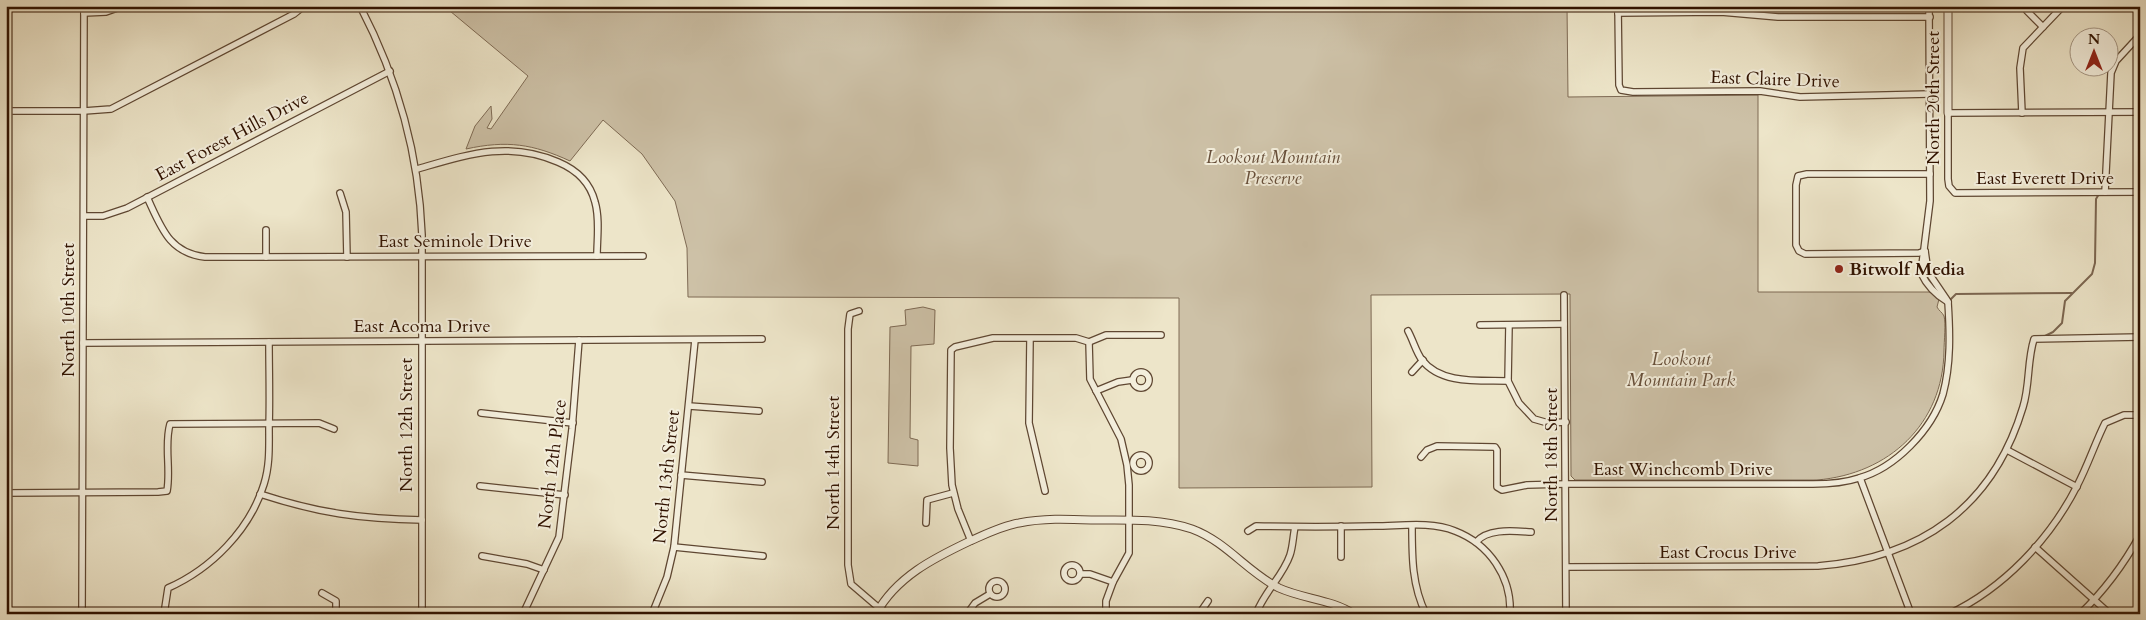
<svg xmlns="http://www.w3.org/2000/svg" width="2146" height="620" font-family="Cardo,serif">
  <rect width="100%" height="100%" fill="#ede5c9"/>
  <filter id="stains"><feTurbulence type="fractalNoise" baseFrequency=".004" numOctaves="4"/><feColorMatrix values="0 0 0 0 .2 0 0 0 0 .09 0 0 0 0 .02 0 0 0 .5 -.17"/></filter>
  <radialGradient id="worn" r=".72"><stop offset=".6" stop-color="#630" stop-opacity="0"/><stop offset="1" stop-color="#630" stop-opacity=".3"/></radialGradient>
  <!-- green -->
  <g fill="#cdc1a7" stroke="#7e6a54">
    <path d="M 444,6 L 1567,6 L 1568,97 L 1758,95 L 1758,292 L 1932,292 L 1939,299 L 1937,307 C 1939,311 1942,312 1944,316 C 1946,323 1944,342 1944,351 C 1943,424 1889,474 1817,480 L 1575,480 L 1571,476 L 1570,294 L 1371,295 L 1372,487 L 1179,488 L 1179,298 L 688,297 L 687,248 L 675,201 L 642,154 L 603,120 L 570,161 C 533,144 507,140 466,149 L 475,126 L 491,106 L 492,119 L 487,128 L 491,129 L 528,76 Z"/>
    <polygon points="923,307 935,310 934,344 911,346 910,438 918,440 918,466 888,463 890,327 906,325 905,310"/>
  </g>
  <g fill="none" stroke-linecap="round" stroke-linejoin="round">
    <!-- stream -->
    <g stroke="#7b6550" stroke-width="2">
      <polyline points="1950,300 1956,294 2072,293"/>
      <polyline points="2043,337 2053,332 2062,323 2065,301 2092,274 2095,263 2096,199 2099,194"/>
    </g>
    <defs>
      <g id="minor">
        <path d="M 360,6 C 398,79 419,154 422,235 L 422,614"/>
        <polyline points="1618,6 1619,85 1621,90 1633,92 1760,91 1800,97 1929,94"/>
        <path d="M 1929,6 L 1930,201 L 1921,273 C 1927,286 1936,295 1948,302"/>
        <polyline points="2027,11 2043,27"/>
        <polyline points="84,13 106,12 123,6"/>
        <polyline points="1618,13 1721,12 1778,17 1930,17"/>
        <polyline points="6,111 84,111 111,109 294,14 304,6"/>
        <polyline points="2140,112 1948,113 1948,179 1949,186 1955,193 2140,192"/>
        <polyline points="2022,113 2020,68 2023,48 2063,6"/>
        <path d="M 417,169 C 466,155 508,140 558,162 C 577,170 590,182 595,202 C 600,219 597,239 597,256"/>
        <polyline points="2105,192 2111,73 2116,61 2140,35"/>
        <polyline points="340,193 346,212 347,257"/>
        <path d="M 147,197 C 161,227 169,253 205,257 L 643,256"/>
        <polyline points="84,216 103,216 127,208 390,71"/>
        <polyline points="266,230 266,257"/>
        <polyline points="1925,251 1919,253 1805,254 1799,251 1796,245 1796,185 1798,176 1807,174 1930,174"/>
        <polyline points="1925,251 1928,272 1947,300"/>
        <polyline points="1564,295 1566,614"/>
        <polyline points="859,311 850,314 848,329 848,565 851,584 879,608 889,614"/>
        <polyline points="1480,325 1564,324"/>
        <polyline points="1509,325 1508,381 1519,403 1534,419 1548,423 1566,422"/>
        <path d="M 1408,331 C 1413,340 1416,352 1422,360 C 1441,385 1481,380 1508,381"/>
        <polyline points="1030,339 1029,423 1045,491"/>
        <polyline points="1089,342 1090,379 1121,439 1127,465 1129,485 1129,553 1113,582 1106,601 1106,614"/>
        <polyline points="1089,342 1106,335 1161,335"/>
        <polyline points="83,343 762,339"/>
        <circle cx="1141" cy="380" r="8"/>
        <polyline points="1412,372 1423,360"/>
        <polyline points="1096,391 1118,382 1132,380"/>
        <polyline points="689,406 759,411"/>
        <polyline points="481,413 573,423"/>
        <polyline points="2007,450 2077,487"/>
        <circle cx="1141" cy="463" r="8"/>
        <path d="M 1421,457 L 1427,450 L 1437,446 L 1495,447 L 1497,450 L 1497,487 L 1502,490 L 1527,485 L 1565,484 L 1813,484 C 1829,484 1844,483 1859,478 C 1895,468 1932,430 1943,394 C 1951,364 1950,332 1948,302"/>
        <polyline points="681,475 762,482"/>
        <polyline points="1860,478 1911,614"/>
        <polyline points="480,486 565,495"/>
        <path d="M 6,493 L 158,492 L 167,491 C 171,469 164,445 170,424 L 319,423 L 334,429"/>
        <path d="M 260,494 C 318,513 361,519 422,520"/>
        <polyline points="926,523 927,500 953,493"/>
        <polyline points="1341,526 1341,557"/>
        <path d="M 1412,526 C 1412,557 1412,586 1426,614"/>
        <path d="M 1248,531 L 1256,526 C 1296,527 1335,527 1375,526 C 1400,526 1431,521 1455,531 C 1489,544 1512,577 1510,614"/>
        <polyline points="971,541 958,509 952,485 950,448 951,350 955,347 993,338 1076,338 1089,342"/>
        <path d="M 1476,542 C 1488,528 1513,531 1531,532"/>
        <polyline points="674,547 763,556"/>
        <polyline points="2035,547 2110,614"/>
        <polyline points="482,556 527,564 544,570"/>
        <circle cx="1072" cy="573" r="8"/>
        <path d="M 1567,567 L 1818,566 C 1921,558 1993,507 2023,407 C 2030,385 2027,361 2034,339 L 2140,337"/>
        <polyline points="1081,574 1090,574 1113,582"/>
        <circle cx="997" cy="589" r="8"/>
        <polyline points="322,593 336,601 336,614"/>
        <polyline points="82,614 84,6"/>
        <path d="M 164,614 L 168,588 C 211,569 250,530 264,484 C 270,465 269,446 269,427 C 270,398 269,370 269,342"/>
        <polyline points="523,614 559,537 572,429 579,340"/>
        <polyline points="652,614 667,577 674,547 695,340"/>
        <polyline points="967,614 975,603 990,594"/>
        <polyline points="1199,614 1208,601"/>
        <path d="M 1256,614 C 1264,592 1283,576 1290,555 C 1293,546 1293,536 1295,527"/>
        <path d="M 1949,614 C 2004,588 2050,539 2077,486 C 2088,465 2095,443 2105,423 L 2124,415 L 2140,415"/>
        <path d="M 2080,614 C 2104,591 2124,564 2140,535"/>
      </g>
      <g id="tertiary">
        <polyline points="1948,113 1948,6"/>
        <path d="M 876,614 C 896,577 934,558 970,541 C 986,534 1002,526 1019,523 C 1043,518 1067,519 1091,520 C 1125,520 1159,518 1192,529 C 1227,542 1247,572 1279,588 C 1303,599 1331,599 1354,614"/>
      </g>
    </defs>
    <!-- minor casing -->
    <use href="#minor" stroke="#5f4732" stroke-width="8"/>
    <!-- tertiary casing -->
    <use href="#tertiary" stroke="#5f4732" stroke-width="9"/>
    <!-- minor -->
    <use href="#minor" stroke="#f3eedc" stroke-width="5.5"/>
    <!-- tertiary -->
    <use href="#tertiary" stroke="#f3eedc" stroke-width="7"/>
  </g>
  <!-- markers -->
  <circle fill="#8f2418" stroke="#f3eedc" stroke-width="2" cx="1839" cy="269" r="5"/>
  <g text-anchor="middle" stroke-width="4" stroke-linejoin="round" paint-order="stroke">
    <!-- street labels -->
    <g font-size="18" fill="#301200" stroke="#f3eedc">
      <text transform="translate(1775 79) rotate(2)" y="6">East Claire Drive</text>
      <text transform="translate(1933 98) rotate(-90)" y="6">North 20th Street</text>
      <text transform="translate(232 136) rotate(-28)" y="6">East Forest Hills Drive</text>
      <text x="2045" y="184">East Everett Drive</text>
      <text x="455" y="247">East Seminole Drive</text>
      <text transform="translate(68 310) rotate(-90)" y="6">North 10th Street</text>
      <text x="422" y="332">East Acoma Drive</text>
      <text transform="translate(406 425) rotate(-90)" y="6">North 12th Street</text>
      <text transform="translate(1551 455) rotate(-90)" y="6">North 18th Street</text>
      <text transform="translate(833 463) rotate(-90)" y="6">North 14th Street</text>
      <text transform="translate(552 464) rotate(-83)" y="6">North 12th Place</text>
      <text x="1683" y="475">East Winchcomb Drive</text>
      <text transform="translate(666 477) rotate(-84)" y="6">North 13th Street</text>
      <text x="1728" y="558">East Crocus Drive</text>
    </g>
    <!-- park labels -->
    <g font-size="18" font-style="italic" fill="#674f3a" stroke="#f3eedc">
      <text x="1273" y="163">Lookout Mountain<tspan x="1273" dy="21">Preserve</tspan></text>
      <text x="1681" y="365">Lookout<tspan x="1681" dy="21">Mountain Park</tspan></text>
    </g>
    <!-- poi labels -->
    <g font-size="18" font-weight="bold" fill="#301200" stroke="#f3eedc" text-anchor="start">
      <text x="1849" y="275">Bitwolf Media</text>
    </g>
  </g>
  <!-- margin -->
  <rect width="2146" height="620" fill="none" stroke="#ede5c9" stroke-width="25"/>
  <rect x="8" y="8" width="2131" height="605" fill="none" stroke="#301200" stroke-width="2.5"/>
  <rect x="12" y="12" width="2121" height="595" fill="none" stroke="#301200"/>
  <!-- north arrow -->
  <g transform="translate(2094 52)"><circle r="24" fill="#f3eedc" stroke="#a59684"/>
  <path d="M0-4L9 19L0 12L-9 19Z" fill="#8f2418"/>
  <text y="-8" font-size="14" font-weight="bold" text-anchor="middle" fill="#301200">N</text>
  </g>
  <rect width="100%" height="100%" filter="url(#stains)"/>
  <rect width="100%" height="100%" fill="url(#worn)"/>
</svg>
